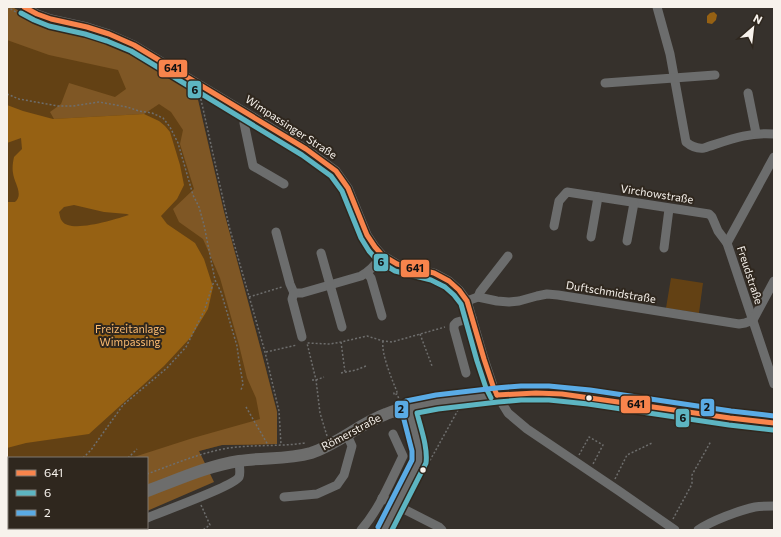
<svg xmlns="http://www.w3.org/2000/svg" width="781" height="537" font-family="Commissioner,sans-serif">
  <rect width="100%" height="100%" fill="#36312c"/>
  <!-- green -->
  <g fill="#634114">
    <polygon points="7,7 12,7 43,24 104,39 141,56 195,87 224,212 262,354 277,412 277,444 222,445 199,451 147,458 9,458 9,525 7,525"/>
    <polygon points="671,278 703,283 699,313 666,308"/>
  </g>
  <!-- forest -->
  <g fill="#7f5725">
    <polygon points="7,7 12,7 43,24 104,39 141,56 195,87 224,212 262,354 277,412 277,444 222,445 199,451 214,482 147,511 147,458 134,457 193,438 260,419 256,398 247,378 239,345 220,278 203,239 179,222 173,209 194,189 180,144 183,130 171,112 159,104 144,114 54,119 50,112 61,104 69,83 115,97 126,89 118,70 49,55 7,40"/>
    <polygon points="9,513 9,528 106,528 101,530 7,530 7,514"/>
  </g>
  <!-- water -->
  <g fill="#966113" fill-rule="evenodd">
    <polygon points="714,12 717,15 716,20 712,24 707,23 707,16 710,13"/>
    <path d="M 7,105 L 23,111 L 53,119 L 144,114 L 159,121 L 165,126 L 170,132 L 180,165 L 184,185 L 177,199 L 161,216 L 167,224 L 195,243 L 204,259 L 213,287 L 208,309 L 191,337 L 164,366 L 89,434 L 26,443 L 7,448 L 7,202 L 15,202 C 24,194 14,183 13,173 C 12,168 13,162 14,157 L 22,149 L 21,138 L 7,143 ZM 74,205 L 104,212 L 127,214 L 129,215 C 116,219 70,234 62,221 C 60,219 60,215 59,212 L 64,207 Z"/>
  </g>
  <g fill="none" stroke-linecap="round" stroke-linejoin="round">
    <!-- path -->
    <g stroke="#6e6e6d" stroke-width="1.5" stroke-dasharray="2 2" stroke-linecap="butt">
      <polyline points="7,7 16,12"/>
      <polyline points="7,94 19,99 58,106 73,106 99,102 127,107 139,111 152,113 163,118 170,127 178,143 193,195 199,207 204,225 215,280 221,292 237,346 239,361 243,384 241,390"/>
      <polyline points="200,95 229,226 265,352 279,411 281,445"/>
      <polyline points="249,297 282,287"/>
      <polyline points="420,334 432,366"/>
      <path d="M 383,341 C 381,354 392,379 397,392 L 394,393 L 394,395 L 397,394 L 399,399"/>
      <polyline points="341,342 345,372"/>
      <polyline points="266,352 297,345"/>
      <polyline points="341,373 356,370 366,366"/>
      <polyline points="312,380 316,380 324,377"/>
      <polyline points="246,407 268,445"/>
      <polyline points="327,436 320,413 316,380 307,343 330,344 341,342 367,336 383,341 392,342 445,327"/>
      <polyline points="579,455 589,437 603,445 593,464"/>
      <polyline points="83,458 91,450 123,405 167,368 186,347 204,311 214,281"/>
      <polyline points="128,458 137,449"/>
      <polyline points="428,464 458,410"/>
      <path d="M 147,474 C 172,465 197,454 223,449 C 250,444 278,447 305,443"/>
      <polyline points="615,479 627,455 652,443"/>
      <polyline points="7,503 9,502"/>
      <polyline points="201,505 210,525 204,529 204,530"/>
      <polyline points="673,519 692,484 692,475 711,441"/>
      <polyline points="7,525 9,524"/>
    </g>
    <!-- minor -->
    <g stroke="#6c6d6d" stroke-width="9">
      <polyline points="24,7 37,14 51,19 87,27 109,34 134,45 306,149 336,171 348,188 367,235 375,247 382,255 397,264 434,273 449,281 459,290 467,301 484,359 493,386 497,395 508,413 527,429 619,491 675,530"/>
      <path d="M 657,7 L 670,54 L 686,142 C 692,147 697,149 704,148 C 729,140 747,132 774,134"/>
      <polyline points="605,83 715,75"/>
      <polyline points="748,93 756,133"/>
      <polyline points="248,114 244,123 253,166 284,184"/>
      <polyline points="774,157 727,243 774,384"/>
      <polyline points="554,226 559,201 567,192 709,214 712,217 718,231 727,243"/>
      <path d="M 276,232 L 290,284 L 294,293 L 302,293 L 361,276 C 370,271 377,263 382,255"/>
      <polyline points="591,237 598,197"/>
      <polyline points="627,241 634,203"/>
      <polyline points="664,248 669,209"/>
      <polyline points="321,253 342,327"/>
      <polyline points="367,273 371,278 382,316"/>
      <polyline points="294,293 292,299 302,337"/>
      <polyline points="478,297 480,292 508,256"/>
      <polyline points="467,301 478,297 497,301 509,302 519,301 537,296 547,294 558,295 739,324 745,323 753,320 774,281"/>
      <polyline points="466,373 454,329 454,325 457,322 472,318"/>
      <polyline points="284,497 317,494 337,485 344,475 352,446 347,435"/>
      <polyline points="382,498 439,527 442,530"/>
      <path d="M 147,518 C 161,512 234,486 239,477 C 241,472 239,466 239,461"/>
      <polyline points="115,530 120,528"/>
      <path d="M 361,530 C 379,510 391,480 403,456 L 393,434"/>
      <polyline points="384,530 419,462 420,456 419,450 408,408"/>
      <path d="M 698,530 C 711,521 740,510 755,507 C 761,506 768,506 774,506"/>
    </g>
    <!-- major -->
    <g stroke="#6d6d6c" stroke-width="12">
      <path d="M 147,491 C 177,480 207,466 239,461 C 263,457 287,460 311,453 C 338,444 359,424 386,414 C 407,405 436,402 460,400 C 494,396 527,391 562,394 L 730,418 L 774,423"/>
      <polyline points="42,530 48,528"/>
    </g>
    <defs>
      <g id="bus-1">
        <polyline points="24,7 37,14 51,19 87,27 109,34 134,45 306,149 336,171 348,188 367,235 375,247 382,255 397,264 434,273 449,281 459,290 467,301 484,359 493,386 497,395"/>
        <polyline points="497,395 536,393 562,394 730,418 774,423"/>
      </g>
      <g id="bus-2">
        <polyline points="21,13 34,20 49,26 85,34 107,41 131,51 302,155 331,176 342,191 361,238 369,251 377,260 395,271 431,280 445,287 454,295 461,304 477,361 486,388 491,398"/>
        <path d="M 392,530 L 426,463 C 428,448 421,429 417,413 L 438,409 L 498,402 L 521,400 L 549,400 L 588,404 L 729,425 L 773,430"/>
      </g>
      <polyline id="bus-3" points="378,527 412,460 412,451 401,408 402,404 406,401 436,395 496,388 521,386 549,386 590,390 731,411 774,416"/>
    </defs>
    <!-- bus-1 casing -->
    <use href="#bus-1" stroke="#2f271e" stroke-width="8"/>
    <!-- bus-2 casing -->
    <use href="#bus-2" stroke="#2f271e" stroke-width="8"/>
    <!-- bus-3 casing -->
    <use href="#bus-3" stroke="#2f271e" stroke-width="8"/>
    <!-- bus-1 -->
    <use href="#bus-1" stroke="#f8844c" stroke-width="5"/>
    <!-- bus-2 -->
    <use href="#bus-2" stroke="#5db5c2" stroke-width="5"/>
    <!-- bus-3 -->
    <use href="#bus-3" stroke="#5aabe5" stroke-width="5"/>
  </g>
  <!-- markers -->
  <g fill="#f7f2ec" stroke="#2f271e" stroke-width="1.5">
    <circle cx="589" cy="398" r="3.5"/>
    <circle cx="423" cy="470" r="3.5"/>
  </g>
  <g text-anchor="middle" stroke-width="4" stroke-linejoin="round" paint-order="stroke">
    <!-- street labels -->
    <g font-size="11" fill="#f7f2ec" stroke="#2f271e">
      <text transform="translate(291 127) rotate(33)" y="4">Wimpassinger Straße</text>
      <text transform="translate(657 194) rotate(9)" y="4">Virchowstraße</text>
      <text transform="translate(750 275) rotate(72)" y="4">Freudstraße</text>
      <text transform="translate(611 292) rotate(9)" y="4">Duftschmidstraße</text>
      <text transform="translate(351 432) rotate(-28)" y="4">Römerstraße</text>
    </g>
    <!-- park labels -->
    <g font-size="11" fill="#faba70" stroke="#2f271e">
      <text x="130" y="333">Freizeitanlage<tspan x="130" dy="13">Wimpassing</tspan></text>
    </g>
  </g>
  <g stroke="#2f271e" stroke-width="1.5">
    <rect x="158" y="59" width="30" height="19" rx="4" fill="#f8844c"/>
    <rect x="187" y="80" width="15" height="19" rx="4" fill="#5db5c2"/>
    <rect x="373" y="253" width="16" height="19" rx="4" fill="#5db5c2"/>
    <rect x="400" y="259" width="30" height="19" rx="4" fill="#f8844c"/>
    <rect x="620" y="395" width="31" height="19" rx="4" fill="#f8844c"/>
    <rect x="700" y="398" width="15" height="19" rx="4" fill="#5aabe5"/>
    <rect x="394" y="400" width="15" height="19" rx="4" fill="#5aabe5"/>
    <rect x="675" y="408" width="15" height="20" rx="4" fill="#5db5c2"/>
  </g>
  <g font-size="11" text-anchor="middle" font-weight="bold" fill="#111">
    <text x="173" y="72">641</text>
    <text x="195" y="94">6</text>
    <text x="381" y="266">6</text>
    <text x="415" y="272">641</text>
    <text x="636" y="408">641</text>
    <text x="707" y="411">2</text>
    <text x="401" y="413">2</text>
    <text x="683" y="422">6</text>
  </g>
  <!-- border -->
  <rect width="781" height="537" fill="none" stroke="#f7f2ec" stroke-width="16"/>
  <!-- legend -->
  <rect x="8" y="457" width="140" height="72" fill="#2f271e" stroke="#7f7870"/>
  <rect x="16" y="470" width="20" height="6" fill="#f8844c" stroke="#7f7870"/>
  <text x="44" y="477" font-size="12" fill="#f7f2ec">641</text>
  <rect x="16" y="490" width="20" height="6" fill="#5db5c2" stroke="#7f7870"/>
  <text x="44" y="497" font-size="12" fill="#f7f2ec">6</text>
  <rect x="16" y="510" width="20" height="6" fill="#5aabe5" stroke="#7f7870"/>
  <text x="44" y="517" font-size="12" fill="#f7f2ec">2</text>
  <!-- north arrow -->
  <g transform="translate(753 28) rotate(28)" stroke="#2f271e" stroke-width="3" paint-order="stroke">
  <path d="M0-3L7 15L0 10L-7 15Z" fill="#f7f2ec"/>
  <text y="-6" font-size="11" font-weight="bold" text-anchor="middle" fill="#f7f2ec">N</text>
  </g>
</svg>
